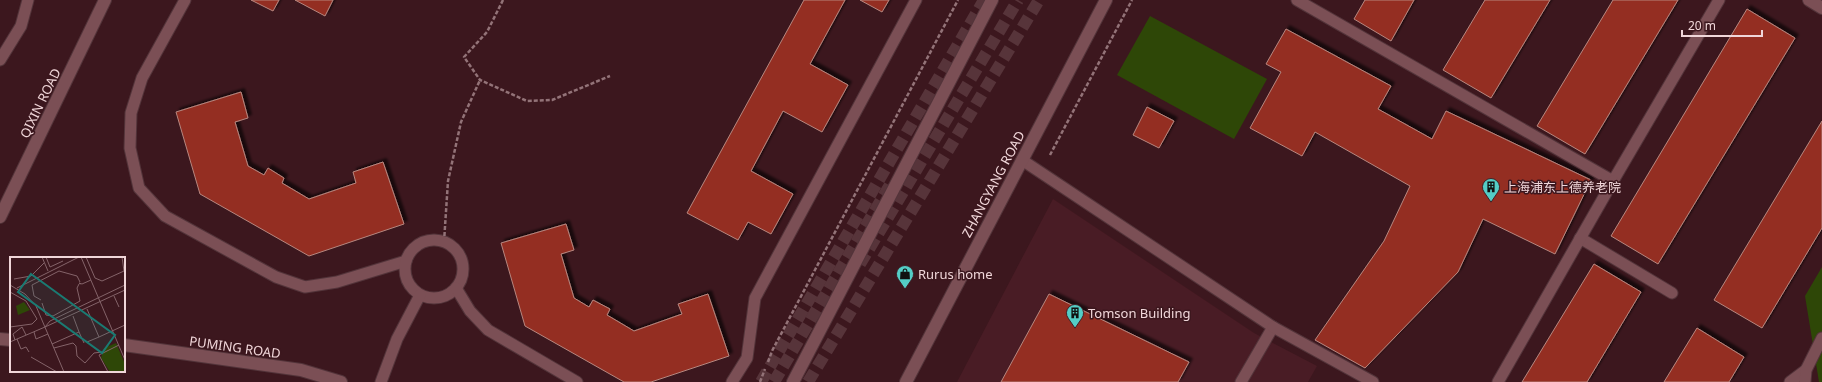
<svg xmlns="http://www.w3.org/2000/svg" width="1822" height="382" font-family="'Noto Sans','Noto Sans SC',sans-serif">
  <defs>
    <filter id="shadow"><feDropShadow dx="3.5" dy="-3.5" stdDeviation="1" flood-color="#0009"/></filter>
  </defs>
  <rect width="100%" height="100%" fill="#3c171e"/>
  <!-- built -->
  <polygon fill="#491c25" points="1053,199 1254,333 1317,366 1308,382 957,382"/>
  <!-- green -->
  <g fill="#2e4707">
    <polygon points="1150,16 1267,79 1234,139 1117,75"/>
    <polygon points="1822,267 1822,382 1819,382 1805,296"/>
  </g>
  <!-- building -->
  <g fill="#942d22" stroke="#b7877f" filter="url(#shadow)">
    <polygon points="251,0 279,0 273,11"/>
    <polygon points="295,0 333,0 325,16"/>
    <polygon points="804,0 845,0 810,64 848,85 822,132 783,111 751,171 793,194 771,234 748,222 738,240 687,213"/>
    <polygon points="860,0 889,0 882,12"/>
    <polygon points="1365,0 1414,0 1391,41 1354,19"/>
    <polygon points="1485,0 1550,0 1491,98 1443,70"/>
    <polygon points="1613,0 1678,0 1585,154 1537,126"/>
    <polygon points="1747,9 1795,38 1658,264 1611,236"/>
    <polygon points="1286,29 1391,86 1378,109 1432,139 1446,111 1591,180 1555,254 1483,219 1458,272 1365,368 1315,340 1384,241 1410,186 1315,132 1302,156 1250,128 1281,72 1266,64"/>
    <polygon points="241,92 248,118 235,122 248,166 264,175 268,168 284,178 282,183 309,199 356,183 353,172 383,162 404,224 309,256 200,194 176,112"/>
    <polygon points="1147,107 1174,121 1159,148 1133,135"/>
    <polygon points="1822,121 1822,228 1762,328 1714,300"/>
    <polygon points="566,224 574,250 561,254 574,298 589,307 593,300 610,309 607,315 634,331 682,314 678,304 708,294 729,356 651,382 624,382 525,326 501,243"/>
    <polygon points="1594,264 1641,292 1587,382 1522,382"/>
    <polygon points="1049,294 1189,362 1178,382 1001,382"/>
    <polygon points="1697,328 1744,357 1729,382 1664,382"/>
  </g>
  <g fill="none" stroke-linecap="round" stroke-linejoin="round">
    <!-- secondary-tunnel -->
    <g stroke="#57343a" stroke-width="12" stroke-dasharray="12 6" stroke-linecap="butt">
      <polyline points="860,264 1018,0"/>
      <polyline points="761,382 984,0"/>
      <polyline points="774,382 890,185"/>
      <polyline points="808,382 1039,0"/>
    </g>
    <defs>
      <g id="lane">
        <polyline points="185,0 142,78 131,113 130,148 139,188 165,216 276,277 305,287 337,282 406,261"/>
        <polyline points="1297,0 1613,181 1719,0"/>
        <polyline points="0,60 21,26 28,0"/>
        <polyline points="1022,160 1273,327 1241,382"/>
        <polyline points="1580,238 1672,293"/>
        <circle cx="434" cy="269" r="29"/>
        <polyline points="456,288 470,311 488,330 577,382"/>
        <polyline points="1273,327 1373,382"/>
        <polyline points="381,382 397,339 420,295"/>
        <polyline points="732,382 747,358 755,298 916,0"/>
        <polyline points="1498,382 1613,181"/>
        <polyline points="1790,382 1806,370"/>
        <polyline points="1805,382 1806,370 1822,338"/>
      </g>
      <g id="street">
        <polyline points="1809,0 1822,8"/>
        <polyline points="0,217 105,0"/>
      </g>
      <g id="secondary">
        <polyline points="0,339 11,340"/>
        <polyline points="124,345 301,370 341,382"/>
        <polyline points="793,382 992,0"/>
        <polyline points="906,382 1106,0"/>
      </g>
    </defs>
    <!-- lane casing -->
    <use href="#lane" stroke="#53343a" stroke-width="13"/>
    <!-- street casing -->
    <use href="#street" stroke="#53343a" stroke-width="14"/>
    <!-- secondary casing -->
    <use href="#secondary" stroke="#53343a" stroke-width="14"/>
    <!-- path -->
    <g stroke="#937378" stroke-width="2.5" stroke-dasharray="4 2" stroke-linecap="butt">
      <polyline points="503,0 487,32 464,57 480,80 527,101 552,100 610,76"/>
      <polyline points="1050,155 1132,0"/>
      <polyline points="444,242 448,181 461,122 480,80"/>
      <polyline points="768,362 772,351 958,0"/>
      <polyline points="760,382 765,369"/>
    </g>
    <!-- lane -->
    <use href="#lane" stroke="#7b4f55" stroke-width="11"/>
    <!-- street -->
    <use href="#street" stroke="#7b4f55" stroke-width="12"/>
    <!-- secondary -->
    <use href="#secondary" stroke="#7b4f55" stroke-width="12"/>
  </g>
  <!-- icons -->
  <defs>
    <symbol id="building-pin" viewBox="-11 -11 22 30"><path d="M0 17L-7.5 6A9.5 9.5 0 1 1 7.5 6Z" fill="#54cdc6" stroke="#3c171e"/><path d="M-4-6H4V6H1V3H-1V6H-4ZM-2.5-4.3h1.7v1.8h-1.7ZM.8-4.3h1.7v1.8H.8ZM-2.5-1h1.7V.8h-1.7ZM.8-1h1.7V.8H.8Z" fill="#111"/></symbol>
    <symbol id="shop-pin" viewBox="-11 -11 22 30"><path d="M0 17L-7.5 6A9.5 9.5 0 1 1 7.5 6Z" fill="#54cdc6" stroke="#3c171e"/><path d="M-5-2.5h2.3a2.7 3.5 0 0 1 5.4 0H5L5.5 6h-11ZM-1.5-2.5h3a1.5 2.3 0 0 0-3 0Z" fill="#111"/></symbol>
  </defs>
  <g fill-rule="evenodd">
    <use href="#building-pin" x="1481" y="177" width="20" height="27"/>
    <use href="#shop-pin" x="895" y="264" width="20" height="27"/>
    <use href="#building-pin" x="1065" y="303" width="20" height="27"/>
  </g>
  <g text-anchor="middle" stroke-width="3" stroke-linejoin="round" paint-order="stroke">
    <!-- street labels -->
    <g font-size="13" fill="#f0d6d9" stroke="#3c171e">
      <text transform="translate(40 103) rotate(-64)" y="5">QIXIN ROAD</text>
      <text transform="translate(993 184) rotate(-62)" y="5">ZHANGYANG ROAD</text>
      <text transform="translate(235 347) rotate(8)" y="5">PUMING ROAD</text>
    </g>
    <!-- poi labels -->
    <g font-size="13" fill="#f0d6d9" stroke="#3c171e" text-anchor="start">
      <text x="1504" y="192">上海浦东上德养老院</text>
      <text x="918" y="279">Rurus home</text>
      <text x="1088" y="318">Tomson Building</text>
    </g>
  </g>
  <!-- overview -->
  <g transform="translate(10 257)">
    <rect width="115" height="115" fill="#3c171e"/>
    <path d="M 14,45 L 20,53 L 8,58 L 6,49 ZM 106,86 L 115,107 L 115,115 L 100,115 L 91,101 L 94,91 Z" fill="#2e4707"/>
    <path fill="none" stroke="#846369" stroke-width="1" d="M 32,0 L 38,14M 36,0 L 40,10 L 53,4M 71,0 L 115,103M 76,0 L 85,21 L 92,24 L 114,14 L 112,0M 4,22 L 21,19 L 34,6M 71,27 L 69,26 L 72,27 L 81,23M 0,28 L 15,37 L 26,49 L 54,115M 7,31 L 69,0M 0,35 L 16,44 L 27,62 L 22,67 L 0,70M 104,39 L 109,50M 31,43 L 24,39 L 22,28 L 49,14 L 67,19 L 70,25M 32,46 L 36,58 L 43,59 L 70,44 L 67,31 L 69,27M 77,52 L 89,80 L 115,68M 35,70 L 40,64 L 115,28M 35,70 L 115,33M 24,75 L 26,82 L 38,77M 69,75 L 74,86M 7,82 L 11,92 L 16,90 L 19,95M 5,83 L 3,77 L 12,70 L 16,78M 0,85 L 35,70M 77,85 L 89,80M 42,87 L 69,75 L 63,59M 44,91 L 63,86 L 66,89 L 67,99 L 75,106 L 84,96 L 92,95M 21,100 L 47,115M 98,115 L 89,98 L 109,88"/>
    <path fill="#1a7b73" fill-opacity="0.15" stroke="#1a7b73" stroke-width="2" d="M 21,17 L 105,78 L 92,96 L 8,35 Z"/>
    <rect width="115" height="115" fill="none" stroke="#f0d6d9" stroke-width="2"/>
  </g>
  <!-- scale -->
  <path d="M1682 30v6h80v-6" fill="none" stroke="#f0d6d9" stroke-width="2"/>
  <text x="1688" y="30" font-size="12" fill="#f0d6d9" stroke="#3c171e" stroke-width="3" paint-order="stroke">20 m</text>
</svg>
